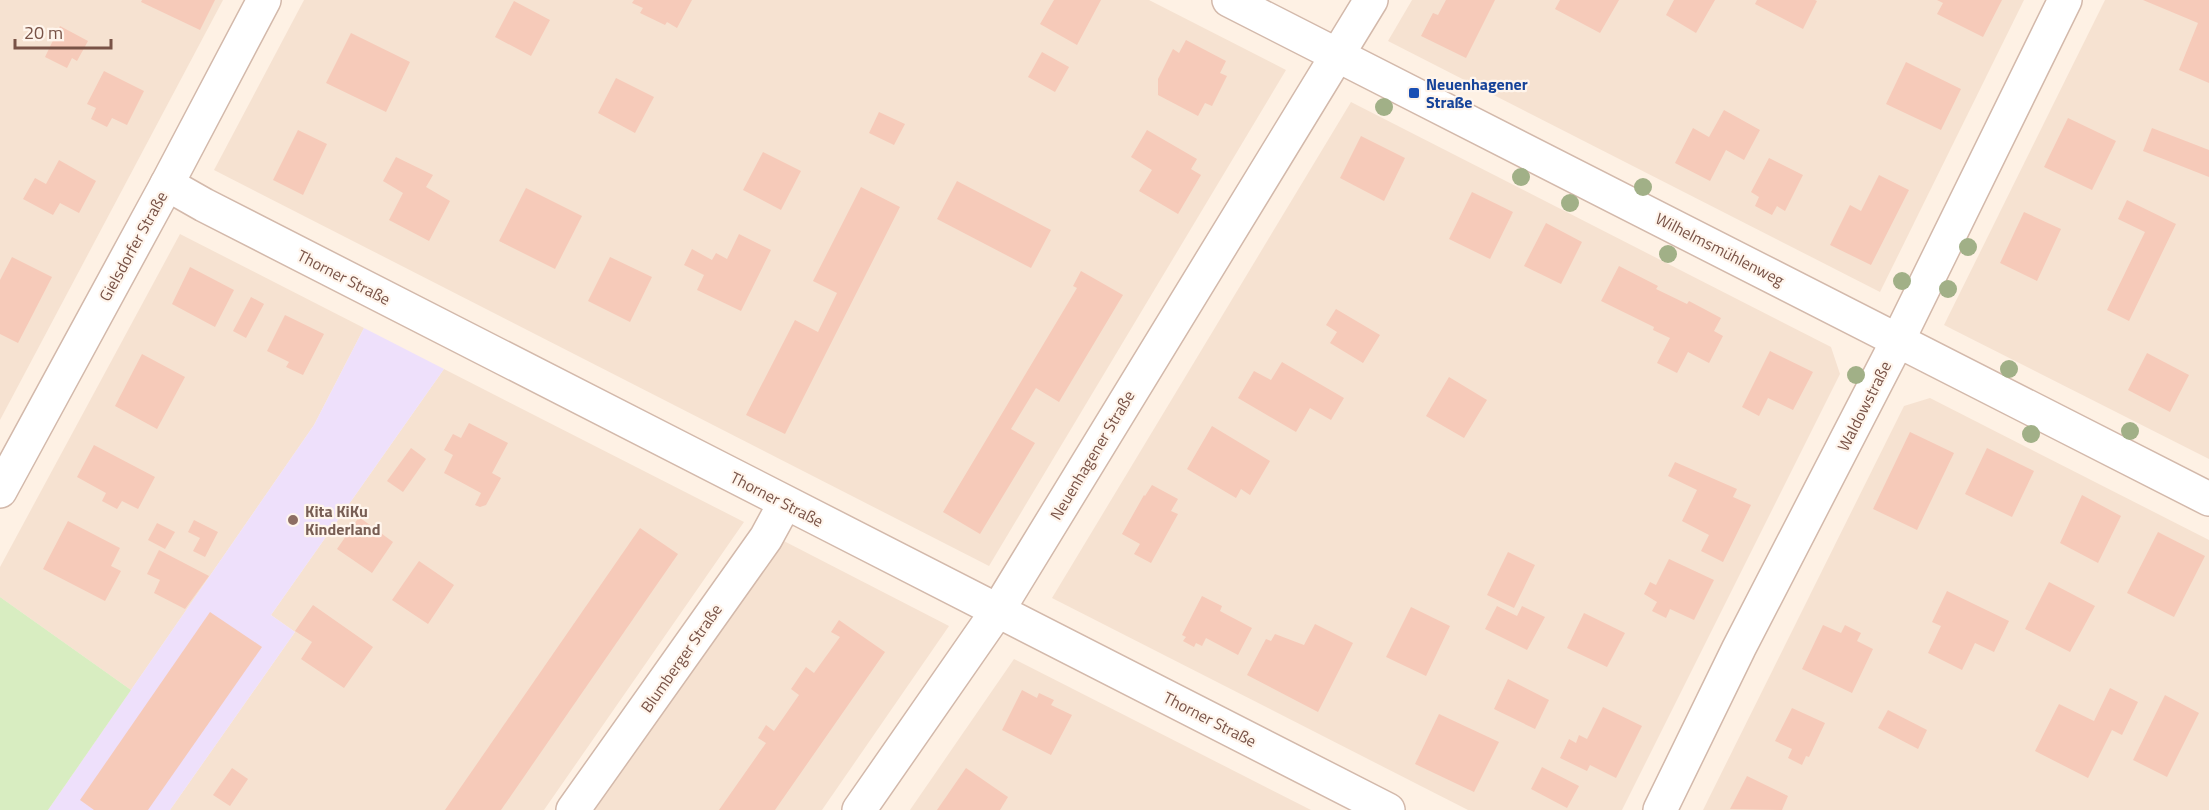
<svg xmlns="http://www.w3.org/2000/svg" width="2209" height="810" font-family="'Titillium Web',sans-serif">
  <rect width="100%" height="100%" fill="#fef1e4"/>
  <!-- residential -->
  <g fill="#f6e2d1">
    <polygon points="0,0 223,0 0,420"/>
    <polygon points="304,0 1149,0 1286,70 989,566 214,170"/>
    <polygon points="1412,0 2024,0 1880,292 1388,41"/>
    <polygon points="2105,0 2209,0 2209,459 1944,325"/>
    <polygon points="1351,102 1831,347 1840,374 1622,810 1468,810 1052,598"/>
    <polygon points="180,234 364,328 314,425 131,690 0,597 0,567"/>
    <polygon points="444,369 744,522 544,810 170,810 295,632 271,615"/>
    <polygon points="1930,398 2209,540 2209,810 1703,810 1904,406"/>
    <polygon points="780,539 949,626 822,810 592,810"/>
    <polygon points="1014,659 1311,810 910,810"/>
  </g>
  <!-- education -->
  <polygon fill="#eee0fb" points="364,328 444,369 271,615 295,632 170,810 48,810 314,425"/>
  <!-- green -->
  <polygon fill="#d8edc1" points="0,597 131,690 48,810 0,810"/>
  <!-- building -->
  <g fill="#f6cab9">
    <polygon points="142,0 215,0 200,30 141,2"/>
    <polygon points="634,0 692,0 677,28 667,22 665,25 640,13 643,8 632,3"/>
    <polygon points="1054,0 1101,0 1077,45 1040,24"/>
    <polygon points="1446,0 1495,0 1466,58 1421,36 1433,13 1438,15"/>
    <polygon points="1560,0 1619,0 1600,33 1555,9"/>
    <polygon points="1674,0 1715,0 1696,33 1666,15"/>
    <polygon points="1757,0 1815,0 1817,1 1803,29 1755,4"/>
    <polygon points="1937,0 2002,0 1983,37 1937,14 1943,3"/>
    <polygon points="2143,0 2209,0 2209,83 2179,70 2198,23"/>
    <polygon points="514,1 550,20 531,56 495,37"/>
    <polygon points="60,26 88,41 77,61 72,58 67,68 45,57"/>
    <polygon points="351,33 410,62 386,112 326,83"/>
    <polygon points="1186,40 1226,61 1220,73 1227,76 1212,106 1205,103 1198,116 1158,95 1158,79 1173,49 1179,53"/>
    <polygon points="1042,52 1069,67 1055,92 1028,77"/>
    <polygon points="1906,62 1961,89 1941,130 1886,104"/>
    <polygon points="104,71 144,91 127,125 112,118 107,127 91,119 96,108 87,104"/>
    <polygon points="616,78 654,97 635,133 598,113"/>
    <polygon points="1724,110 1760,130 1744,160 1726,150 1710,181 1675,163 1693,128 1709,137"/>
    <polygon points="879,112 905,124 894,145 869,133"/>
    <polygon points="2068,118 2116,141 2092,190 2044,167"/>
    <polygon points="2152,128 2209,150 2209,177 2143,151"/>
    <polygon points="298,130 327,144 303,195 273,180"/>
    <polygon points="1147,130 1197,159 1191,169 1201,175 1178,214 1139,191 1152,170 1131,157"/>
    <polygon points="1361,136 1405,158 1384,201 1340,178"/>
    <polygon points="763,152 801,171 781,210 743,190"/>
    <polygon points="396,157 433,175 426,187 450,201 429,241 389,220 403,193 383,181"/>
    <polygon points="1769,158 1803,175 1785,211 1777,206 1772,215 1755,206 1759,197 1751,192"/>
    <polygon points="59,160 96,181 79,213 60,203 53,215 23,199 35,178 46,184"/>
    <polygon points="1879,175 1909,190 1871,265 1830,245 1850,205 1861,211"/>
    <polygon points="957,181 1051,230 1031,268 937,219"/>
    <polygon points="861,187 900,207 785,434 746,415 795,320 818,332 837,293 813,281"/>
    <polygon points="526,188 582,216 555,269 499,241"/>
    <polygon points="1472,192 1513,212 1490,259 1449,239"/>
    <polygon points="2127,200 2176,224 2129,321 2107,310 2145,232 2118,219"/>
    <polygon points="2024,212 2061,229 2037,281 2000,263"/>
    <polygon points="1546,223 1582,242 1561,284 1524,266"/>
    <polygon points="739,234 771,250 741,311 697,290 704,275 684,265 692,249 712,260 716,253 727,259"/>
    <polygon points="12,257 52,277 18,343 0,334 0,280"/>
    <polygon points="610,257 652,277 630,322 588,301"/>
    <polygon points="1619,266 1658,286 1656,289 1687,304 1689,301 1721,318 1714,331 1723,336 1709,363 1688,352 1677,373 1657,363 1670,338 1653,330 1654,327 1601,301"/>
    <polygon points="190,267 234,290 215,327 172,304"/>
    <polygon points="1081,271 1123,295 1059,402 1036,388 1011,429 1035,443 980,534 943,512 1077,288 1073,286"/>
    <polygon points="251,297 264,304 246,338 233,331"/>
    <polygon points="1336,309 1380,335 1363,363 1330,343 1337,332 1326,325"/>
    <polygon points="285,315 324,334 303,375 286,367 289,362 267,351"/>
    <polygon points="1770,351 1813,372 1793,410 1768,398 1759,416 1742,407"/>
    <polygon points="2147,353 2189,375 2170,412 2128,390"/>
    <polygon points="142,354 185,377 157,429 115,406"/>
    <polygon points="1282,362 1344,398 1331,420 1310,408 1296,432 1238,398 1254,371 1271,380"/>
    <polygon points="1449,377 1487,400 1464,438 1426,416"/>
    <polygon points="469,423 508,443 492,473 501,478 486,505 480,507 475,505 481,493 444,473 453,455 444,450 453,434 461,438"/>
    <polygon points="1212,426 1270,461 1250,495 1241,489 1236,498 1187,469"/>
    <polygon points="1910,432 1954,453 1917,530 1873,509"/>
    <polygon points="94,445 155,477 138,509 122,501 117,509 102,501 106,493 77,477"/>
    <polygon points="411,448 426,459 403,492 387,481"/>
    <polygon points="1987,448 2034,471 2012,517 1965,494"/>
    <polygon points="1675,462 1737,489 1733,497 1751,505 1723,562 1701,551 1709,535 1682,521 1697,490 1668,476"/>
    <polygon points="1152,485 1178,499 1171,511 1178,514 1151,563 1134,554 1140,544 1122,534 1144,495 1145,496"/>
    <polygon points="2082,495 2121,516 2098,563 2060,543"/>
    <polygon points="359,517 393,542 372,573 337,549"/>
    <polygon points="194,520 218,532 205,557 193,551 200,538 188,532"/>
    <polygon points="68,521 120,548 111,566 121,571 105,601 43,569"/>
    <polygon points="157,523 175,532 165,549 148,540"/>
    <polygon points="640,528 678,554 501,810 445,810"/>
    <polygon points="2158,532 2205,556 2174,617 2127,593"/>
    <polygon points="159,550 209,576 185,609 154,593 160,580 147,574"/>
    <polygon points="1508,552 1535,565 1514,608 1487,595"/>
    <polygon points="1669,559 1714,580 1694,620 1670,609 1666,618 1652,611 1657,602 1644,594 1650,582 1656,585"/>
    <polygon points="419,561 454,585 428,624 392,600"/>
    <polygon points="2049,582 2095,606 2070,652 2025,629"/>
    <polygon points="1947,591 2009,621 1994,652 1975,643 1962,670 1928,653 1941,626 1932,622"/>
    <polygon points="1202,596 1222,606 1220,611 1252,628 1238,655 1206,638 1202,646 1196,643 1194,647 1183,641 1186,637 1182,635"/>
    <polygon points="313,605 373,647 344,688 301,659 312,642 295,631"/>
    <polygon points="1497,606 1517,616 1522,606 1545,617 1527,650 1485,629"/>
    <polygon points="1411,607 1450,626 1426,676 1386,657"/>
    <polygon points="210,612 262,647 148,810 94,810 80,800"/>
    <polygon points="1584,613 1625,633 1607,667 1567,648"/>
    <polygon points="839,620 885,652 775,810 719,810 766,743 758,738 766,725 774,731 799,695 791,689 806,667 814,673 840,637 831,632"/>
    <polygon points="1315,624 1353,643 1318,712 1247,675 1266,639 1271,641 1275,634 1304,645"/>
    <polygon points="1823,625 1841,633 1845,625 1861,633 1857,641 1873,649 1852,693 1802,669"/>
    <polygon points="1508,679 1549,700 1535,729 1494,709"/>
    <polygon points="2110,688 2138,702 2122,735 2112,730 2088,778 2035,751 2059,704 2094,721"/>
    <polygon points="1022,690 1037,698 1039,693 1054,700 1051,705 1072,715 1051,755 1002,730"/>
    <polygon points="2165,695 2199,713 2167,777 2133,760"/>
    <polygon points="1603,707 1642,726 1616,778 1590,765 1587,771 1560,758 1569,739 1576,743 1579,735 1587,739"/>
    <polygon points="1792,708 1825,723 1809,757 1806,756 1802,765 1788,758 1792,749 1775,741"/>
    <polygon points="1888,710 1927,730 1918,749 1878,728"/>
    <polygon points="1439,714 1499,742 1474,792 1415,764"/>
    <polygon points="1542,767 1579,786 1567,808 1531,789"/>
    <polygon points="232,768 248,779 230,806 213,795"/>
    <polygon points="966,768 1008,797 1000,810 937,810"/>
    <polygon points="1747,776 1788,796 1782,810 1730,809"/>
  </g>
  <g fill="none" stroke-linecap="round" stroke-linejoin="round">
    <defs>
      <g id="minor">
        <polyline points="1229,0 2209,499"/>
        <polyline points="167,184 204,205 1388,810"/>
        <polyline points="0,491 167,184 264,0"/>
        <polyline points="573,810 766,538 785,503"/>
        <polyline points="859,810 998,610 1371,0"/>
        <polyline points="1660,810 1739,648 1898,340 2065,0"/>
      </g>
    </defs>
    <!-- minor casing -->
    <use href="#minor" stroke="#d3b9ab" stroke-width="36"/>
    <!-- minor -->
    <use href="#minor" stroke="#fff" stroke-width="33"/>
  </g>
  <!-- trees -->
  <g fill="#a1b087">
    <circle cx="1384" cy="107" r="9"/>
    <circle cx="1521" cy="177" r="9"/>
    <circle cx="1643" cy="187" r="9"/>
    <circle cx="1570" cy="203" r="9"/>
    <circle cx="1968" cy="247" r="9"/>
    <circle cx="1668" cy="254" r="9"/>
    <circle cx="1902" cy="281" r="9"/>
    <circle cx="1948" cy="289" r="9"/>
    <circle cx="2009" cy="369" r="9"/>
    <circle cx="1856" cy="375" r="9"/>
    <circle cx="2130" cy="431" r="9"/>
    <circle cx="2031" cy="434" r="9"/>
  </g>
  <!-- markers -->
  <rect fill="#1a4fb4" stroke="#fff5ec" stroke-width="2" x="1408" y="87" width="12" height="12" rx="3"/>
  <circle fill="#8d6e63" stroke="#fff5ec" stroke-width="2" cx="293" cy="520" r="6"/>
  <g text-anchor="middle" stroke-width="4.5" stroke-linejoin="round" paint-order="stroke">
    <!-- transit labels -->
    <g font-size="16" font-weight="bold" fill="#164399" stroke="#fff5ec" text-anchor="start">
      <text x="1426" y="90">Neuenhagener<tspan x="1426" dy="18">Straße</tspan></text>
    </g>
    <!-- street labels -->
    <g font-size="16" fill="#795347" stroke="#fff5ec">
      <text transform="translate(133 246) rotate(-61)" y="6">Gielsdorfer Straße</text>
      <text transform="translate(1720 249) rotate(27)" y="6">Wilhelmsmühlenweg</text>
      <text transform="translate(344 277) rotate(27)" y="6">Thorner Straße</text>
      <text transform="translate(1864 406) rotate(-63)" y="6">Waldowstraße</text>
      <text transform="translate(1092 455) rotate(-59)" y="6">Neuenhagener Straße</text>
      <text transform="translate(777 499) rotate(27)" y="6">Thorner Straße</text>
      <text transform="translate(681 658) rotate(-55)" y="6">Blumberger Straße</text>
      <text transform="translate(1210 719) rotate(27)" y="6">Thorner Straße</text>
    </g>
    <!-- education labels -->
    <g font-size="16" font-weight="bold" fill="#785e54" stroke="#fff5ec" text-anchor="start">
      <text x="305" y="517">Kita KiKu<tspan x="305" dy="18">Kinderland</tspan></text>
    </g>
  </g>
  <!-- scale -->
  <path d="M15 39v9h96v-9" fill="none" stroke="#795347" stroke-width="3"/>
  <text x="24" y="39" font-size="18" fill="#795347" stroke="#fff5ec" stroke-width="4.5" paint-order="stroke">20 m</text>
</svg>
